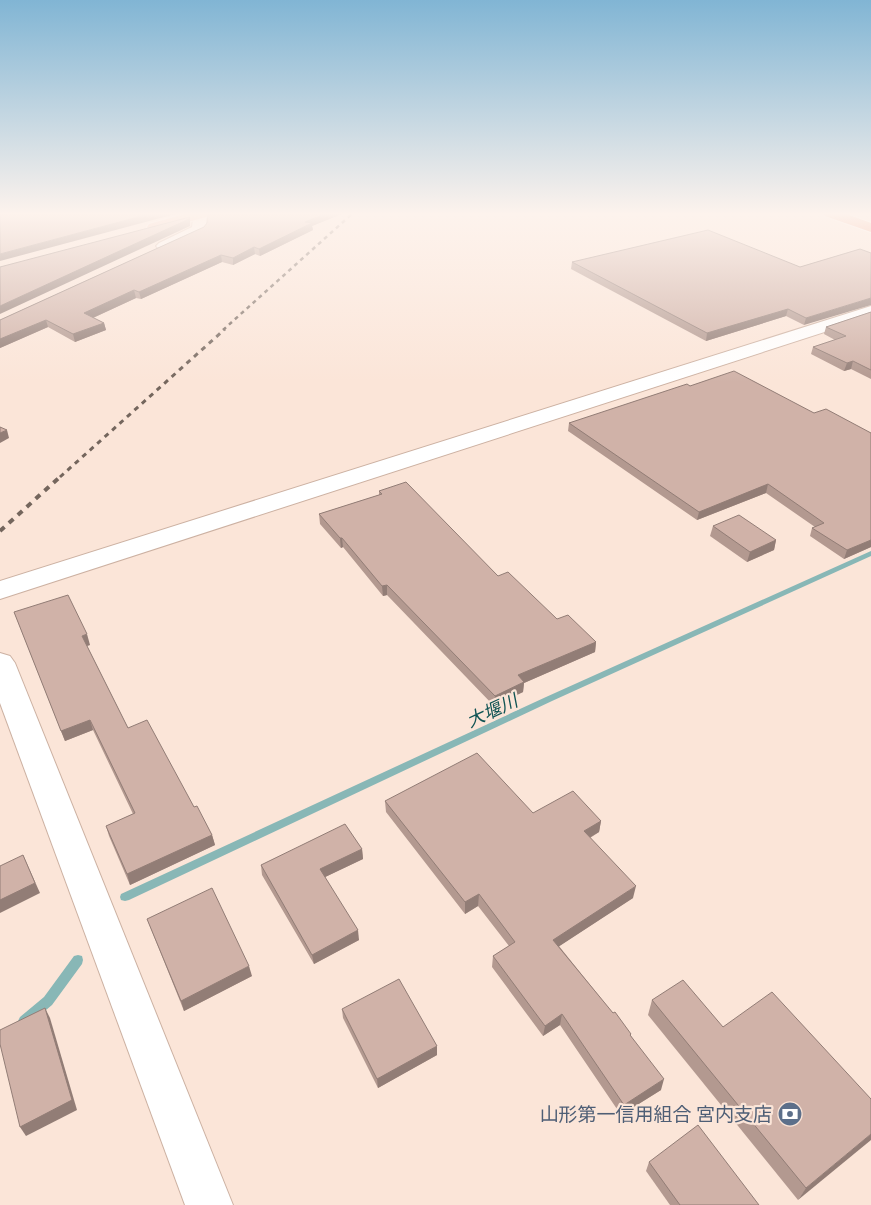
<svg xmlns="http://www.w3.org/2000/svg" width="871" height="1205" font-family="Karla,'Noto Sans JP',sans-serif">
  <rect width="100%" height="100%" fill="#fbe5d8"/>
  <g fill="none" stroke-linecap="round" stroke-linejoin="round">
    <!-- stream -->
    <g fill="#88b7b6" fill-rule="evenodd">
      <polygon points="871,551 871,556 552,701 129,900 125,901 121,900 120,897 121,894 546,697"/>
      <polygon points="78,955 82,956 83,960 82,964 52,1005 28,1025 24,1027 20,1025 18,1021 20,1017 44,997 74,956"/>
    </g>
    <defs>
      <g id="minor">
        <polygon points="194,213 206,213 207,215 206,229 204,232 169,249 159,249 156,246 159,243 192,227"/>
        <polygon points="871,306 871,317 0,599 0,581"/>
        <polygon points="0,653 10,656 15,663 233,1205 185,1205 0,703"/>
      </g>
      <polygon id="major" points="188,213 212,213 210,216 154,231 149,230 147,227 149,224"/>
      <polygon id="highway" points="823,213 844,213 871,223 871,232 825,216"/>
    </defs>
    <!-- minor casing -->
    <use href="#minor" stroke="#ccb1a2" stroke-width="2"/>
    <!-- major casing -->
    <use href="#major" stroke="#fff" stroke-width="2"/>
    <!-- highway casing -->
    <use href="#highway" stroke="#fff" stroke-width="2"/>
    <!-- minor -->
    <use href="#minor" fill="#fff" fill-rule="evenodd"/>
    <!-- major -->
    <use href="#major" fill="#f5b6a2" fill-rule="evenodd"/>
    <!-- highway -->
    <use href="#highway" fill="#ee8664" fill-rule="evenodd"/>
    <!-- rail-far2 -->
    <polyline stroke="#74665d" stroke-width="2.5" stroke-dasharray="4 4" stroke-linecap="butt" points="223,330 353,213"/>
    <!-- rail-far1 -->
    <polyline stroke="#74665d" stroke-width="3" stroke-dasharray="5 5" stroke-linecap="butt" points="60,477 225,329"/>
    <!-- rail -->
    <polyline stroke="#74665d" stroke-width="4" stroke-dasharray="6 6" stroke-linecap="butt" points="0,531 61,476"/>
  </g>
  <!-- wall -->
  <g fill="#b39990">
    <polygon points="208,213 344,213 312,226 313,230 260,256 255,254 233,265 222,262 141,299 136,298 93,318 104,323 106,330 75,342 48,327 0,348 0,320 204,227 207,223"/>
    <polygon points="860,249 804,325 786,316 706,341 571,269 572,262 800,267"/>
    <polygon points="871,312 871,379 851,369 844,371 811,354 813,347 835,340 824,334 826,327"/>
    <polygon points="690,386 814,413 871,433 871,547 844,559 810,536 812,528 815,527 766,493 697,520 568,431 569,423"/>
    <polygon points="379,491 498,576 557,619 596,642 595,652 524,683 523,692 494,706 387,595 383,596 343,547 341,548 320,524 319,514 379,495"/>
    <polygon points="713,526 776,540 774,550 747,562 710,536"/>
    <polygon points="14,612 90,645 87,646 128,728 194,807 212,835 215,845 130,885 109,836 106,826 133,814 93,730 65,741"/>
    <polygon points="385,801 533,813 601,821 599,832 590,838 633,898 559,946 631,1036 661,1090 621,1115 560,1025 543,1036 492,967 493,956 509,946 478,906 465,914 386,812"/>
    <polygon points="362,849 363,859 325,877 359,940 314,964 262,875 261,865"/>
    <polygon points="147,919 252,976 184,1011"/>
    <polygon points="652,1000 723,1027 871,1099 798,1200 648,1015"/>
    <polygon points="342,1009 437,1055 378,1088 343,1018"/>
    <polygon points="649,1162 759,1205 670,1205 646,1171"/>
  </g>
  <!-- shaded-wall -->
  <g fill="#927d76">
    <polygon points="153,213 179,213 0,261 0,254"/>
    <polygon points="327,213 344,213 312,226 313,230 260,256 259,249 305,222"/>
    <polygon points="190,217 190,226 0,314 0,306"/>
    <polygon points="254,247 255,254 233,265 233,258"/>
    <polygon points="221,255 222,262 141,299 139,292"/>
    <polygon points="134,290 136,298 86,321 84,313"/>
    <polygon points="871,298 871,305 804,325 806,318"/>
    <polygon points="788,309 786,316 706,341 707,333"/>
    <polygon points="46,320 48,327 0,348 0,339"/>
    <polygon points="104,323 106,330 75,342 73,334"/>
    <polygon points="853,361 851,369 844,371 847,363"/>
    <polygon points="7,430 9,438 0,443 0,433"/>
    <polygon points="768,484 766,493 697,520 699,512"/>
    <polygon points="340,538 342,538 343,547 341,548"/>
    <polygon points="776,540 774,550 747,562 750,552"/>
    <polygon points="871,540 871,547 844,559 847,550"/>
    <polygon points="387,585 387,595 383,596 382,586"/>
    <polygon points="87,634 90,645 86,646 82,636"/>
    <polygon points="596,642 595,652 524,683 523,692 494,706 495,696 518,675"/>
    <polygon points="90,720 93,730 65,741 61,731"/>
    <polygon points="601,821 599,832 582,842 584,831"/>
    <polygon points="212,835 215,845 130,885 127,874"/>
    <polygon points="362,849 363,859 321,879 320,869"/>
    <polygon points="23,855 40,893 0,913 0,900"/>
    <polygon points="636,886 633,898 552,951 553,940"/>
    <polygon points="479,894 478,906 465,914 465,902"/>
    <polygon points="358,930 359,940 314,964 312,955"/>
    <polygon points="249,966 252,976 184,1011 181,1001"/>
    <polygon points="45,1008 50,1018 77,1110 26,1136 20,1127"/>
    <polygon points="562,1014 560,1025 543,1036 545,1026"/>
    <polygon points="437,1046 437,1055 378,1088 377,1079"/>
    <polygon points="664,1079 661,1090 621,1115 624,1105"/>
    <polygon points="871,1134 871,1140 798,1200 806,1188"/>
  </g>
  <!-- building -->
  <g fill="#d0b2a8" stroke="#927d76">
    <polygon points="0,213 153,213 0,254"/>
    <polygon points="208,213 327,213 305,222 312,223 259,249 254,247 233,258 221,255 139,292 134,290 84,313 104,323 73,334 46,320 0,339 0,320 204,227 207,223"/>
    <polygon points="190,217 189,219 0,306 0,267"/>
    <polygon points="708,230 800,267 860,249 871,253 871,298 806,318 788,309 707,333 572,262"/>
    <polygon points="871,312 871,370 853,361 847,363 813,347 846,336 826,327"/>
    <polygon points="734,371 814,413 826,409 871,433 871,540 847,550 812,528 824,523 768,484 699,512 569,423 687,384 690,386"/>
    <polygon points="0,427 7,430 0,433"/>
    <polygon points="406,482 498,576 508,572 557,619 568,615 596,642 518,675 524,682 495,696 387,585 382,586 342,538 340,538 319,514 382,494 379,491"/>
    <polygon points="739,515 776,540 750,552 713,526"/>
    <polygon points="68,595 87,634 82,636 128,728 147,720 194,807 197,806 212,835 127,874 106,826 135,813 90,720 61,731 14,612"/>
    <polygon points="477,753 533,813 573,791 601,821 584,831 636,886 553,940 613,1013 615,1012 631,1034 630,1035 664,1079 624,1105 562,1014 545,1026 493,956 515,942 479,894 465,902 385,801"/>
    <polygon points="345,824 362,849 320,869 358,930 312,955 261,865"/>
    <polygon points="23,855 35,883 0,900 0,866"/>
    <polygon points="212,888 249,966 181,1001 147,919"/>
    <polygon points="399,979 437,1046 377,1079 342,1009"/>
    <polygon points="683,980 723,1027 772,992 871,1099 871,1134 806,1188 652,1000"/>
    <polygon points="45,1008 72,1100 20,1127 0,1044 0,1030"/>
    <polygon points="698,1125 759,1205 680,1205 649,1162"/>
  </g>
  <!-- sky -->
  <linearGradient id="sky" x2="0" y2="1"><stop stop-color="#81b5d4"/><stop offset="0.56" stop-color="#fdf3ed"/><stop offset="1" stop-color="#fdf3ed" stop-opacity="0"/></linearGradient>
  <rect width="871" height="382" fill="url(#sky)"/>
  <!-- icons -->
  <defs>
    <symbol id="bank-disc" viewBox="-11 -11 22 22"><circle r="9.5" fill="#5c6f8a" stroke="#fbe5d8"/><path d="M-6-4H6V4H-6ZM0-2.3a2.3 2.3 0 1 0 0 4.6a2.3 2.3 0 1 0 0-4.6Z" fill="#fff"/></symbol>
  </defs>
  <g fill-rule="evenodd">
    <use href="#bank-disc" x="776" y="1100" width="28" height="28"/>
  </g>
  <g text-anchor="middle" stroke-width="4.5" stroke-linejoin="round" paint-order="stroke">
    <!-- water labels -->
    <g font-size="18" font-style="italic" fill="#115454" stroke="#fbe5d8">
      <text transform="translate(492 711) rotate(-25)" y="6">大堰川</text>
    </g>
    <!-- near-service labels -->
    <g font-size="19" fill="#4e5e75" stroke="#fbe5d8" text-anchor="end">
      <text x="772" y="1121">山形第一信用組合 宮内支店</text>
    </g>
  </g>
</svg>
